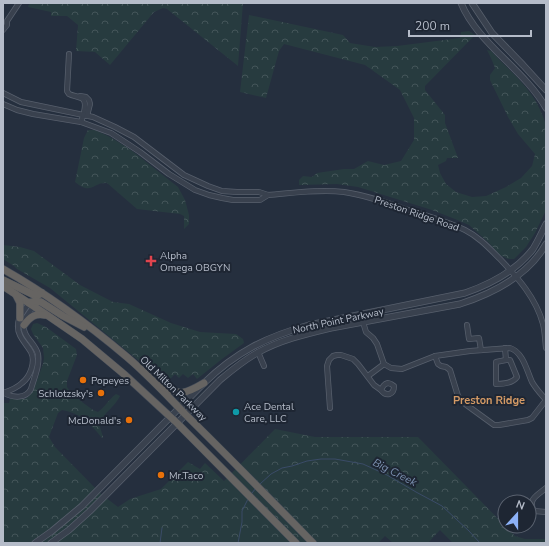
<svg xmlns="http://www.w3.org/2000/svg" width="549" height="546" font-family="'Nunito Sans',sans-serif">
  <defs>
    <pattern id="forest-crowns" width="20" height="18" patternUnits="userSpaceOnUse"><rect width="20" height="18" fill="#273b3f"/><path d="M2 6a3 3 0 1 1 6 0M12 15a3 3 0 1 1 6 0" fill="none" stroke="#445559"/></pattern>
  </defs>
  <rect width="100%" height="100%" fill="#252f3e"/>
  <!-- forest -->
  <g fill="url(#forest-crowns)">
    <polygon points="30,3 243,3 238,66 167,9 163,8 154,12 110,65 95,52 76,51 78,25 67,16 51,16 51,12 28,7"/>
    <path d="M 249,15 L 343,35 L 350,43 L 375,47 L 397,46 L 460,38 L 461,32 L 469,31 L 475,35 L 425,86 L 425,90 L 445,115 L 445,123 L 458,158 L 447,158 L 446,161 L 438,165 L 440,173 L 446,184 L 456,192 L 472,197 L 486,196 L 506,187 L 521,178 L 532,166 L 535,154 L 518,134 L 508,117 L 490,80 L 490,75 L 495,68 L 491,58 L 487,50 L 491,51 C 504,65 519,78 531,94 C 537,102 543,115 546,125 L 546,210 L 535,233 L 526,247 L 514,259 L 508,259 L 500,255 L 488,242 L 469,225 L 455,219 L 432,210 L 358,187 L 337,184 L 299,185 L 299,180 L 303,176 L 312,177 L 317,173 L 344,169 L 354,169 L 368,161 L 384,165 L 401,161 L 414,140 L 414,118 L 400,90 L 365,65 L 284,44 L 279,51 L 266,98 L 240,92 Z"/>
    <path d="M 88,130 L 95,130 L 110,137 L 131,150 L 178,187 L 185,200 L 189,215 L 189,224 L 184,229 L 184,216 L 180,214 L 137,209 L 107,183 C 92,182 92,196 75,182 L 84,138 Z"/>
    <polygon points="3,245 20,247 34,251 80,285 113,302 129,304 171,323 200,332 236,334 243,339 244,343 222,359 197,379 193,374 188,378 183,374 179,378 175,374 170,379 154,364 149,369 50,288 17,269 14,266 3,259"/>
    <path d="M 37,323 L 46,327 L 76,349 L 77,355 L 67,381 L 67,387 L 71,393 L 82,402 L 93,410 L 98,412 C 105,407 108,400 116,394 L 120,396 C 115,407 104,412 99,424 L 103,437 L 102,438 C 91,424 81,413 62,410 L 58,413 L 49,437 L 55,447 L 101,494 L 118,507 L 130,499 L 161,489 L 188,462 L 200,469 L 205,463 L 224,481 L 275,429 L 315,437 L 418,437 L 515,536 L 525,539 L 546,539 L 546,543 L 453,543 L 440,530 L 428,543 L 393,543 L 385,536 L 378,543 L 3,543 L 3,403 L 9,403 L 10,399 L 25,399 L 29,396 L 33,391 L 43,364 L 44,358 L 43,348 L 33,334 L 31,329 L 33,324 Z"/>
  </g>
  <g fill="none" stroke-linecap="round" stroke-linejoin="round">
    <!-- stream -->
    <g stroke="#3a4b67" stroke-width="1">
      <polyline points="260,484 271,474 282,468 292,466 307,461 321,459 335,459 363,464 387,475 416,492 442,506 469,531 480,543"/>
      <polyline points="252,493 256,488"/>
      <polyline points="160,543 162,528"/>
      <polyline points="238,543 242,522 242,511 248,499"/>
    </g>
    <defs>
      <g id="minor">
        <polyline points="3,30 7,25 7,21 19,3"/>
        <path d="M 69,54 L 67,91 L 69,94 C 73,96 77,96 81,98 C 89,101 83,116 81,122"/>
        <path d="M 3,93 L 21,102 L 93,117 L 115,127 L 134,137 L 184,175 L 208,186 L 222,191 L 237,192 L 259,192 L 268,195 C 293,193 319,189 344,192 C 365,195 385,202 405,209 C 425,215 446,221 465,230 C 479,237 489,248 500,259 C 518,278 536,298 543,324 C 545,332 545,340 546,348"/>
        <polyline points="80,96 86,97 89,100 90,104 87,116"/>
        <polyline points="3,104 17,110 33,114 81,122 111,133 140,152 169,174 195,190 209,195 222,198 233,200 260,200 268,195"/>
        <path d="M 363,322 L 366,332 L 373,338 L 377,344 L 384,364 L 391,368 L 402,369 L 435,356 L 470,351 L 510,348 C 523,352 527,371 532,382 C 536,389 541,394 546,400"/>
        <polyline points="467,325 469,339 479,338 481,350"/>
        <polyline points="505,348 506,360"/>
        <polyline points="258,352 264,366"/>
        <polyline points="435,356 438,364 441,366 446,367 450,370 458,396 461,401 494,425 499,425 528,420 532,418 546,400"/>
        <path d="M 506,360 L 510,360 L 517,377 C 513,383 504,384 496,384 L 496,362 Z"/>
        <polyline points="368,376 384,364"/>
        <path d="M 388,383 L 391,384 L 394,386 C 394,395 386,397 381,390 C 383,386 384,384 388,383 Z"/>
        <path d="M 3,393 C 9,391 17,388 22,383 C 30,377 36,362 31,352 C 26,343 17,336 18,325 C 18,316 26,308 31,301"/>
        <path d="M 4,393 C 13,398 26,399 31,389 C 34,378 40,366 38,354 C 34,340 21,338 24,320 L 35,304"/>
        <polyline points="330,408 327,366 329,360 333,356 337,355 341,355 353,359 358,364 374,385 381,390"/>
        <path d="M 546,488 C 538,495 527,499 534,511 L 546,512"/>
      </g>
      <g id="tertiary">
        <path d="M 461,3 C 478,44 524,69 546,108"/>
        <polyline points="472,3 492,33 523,65 546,90"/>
        <path d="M 35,543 L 52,531 L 82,506 L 204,383 C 236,352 266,337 309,325 L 465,293 C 491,284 516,271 533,249 C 538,241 542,232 546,224"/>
        <path d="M 51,543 L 69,530 L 90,511 L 220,380 C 232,370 244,360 257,353 C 280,340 306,334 331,328 L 460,304 C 494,293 528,276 546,244"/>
      </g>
      <g id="trunk">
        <path d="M 3,269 C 47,294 88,324 127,357 C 147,374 166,394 185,414 C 228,456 271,500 313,543"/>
        <polyline points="3,280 34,295 38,295 42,293"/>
        <polyline points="3,286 47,315 82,339 125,375 177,423 296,543"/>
        <polyline points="16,295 20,303 20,318"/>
        <polyline points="29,303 35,301 41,302 63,316 84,327"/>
        <path d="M 24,325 C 30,317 35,313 45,315"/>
        <path d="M 160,386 C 181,395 184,395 204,383"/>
      </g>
    </defs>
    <!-- minor casing -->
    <use href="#minor" stroke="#575f6c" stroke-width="6"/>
    <!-- tertiary casing -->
    <use href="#tertiary" stroke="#575f6c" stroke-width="7"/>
    <!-- trunk casing -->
    <use href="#trunk" stroke="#444c59" stroke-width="8"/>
    <!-- minor -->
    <use href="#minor" stroke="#39414e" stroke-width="4.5"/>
    <!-- tertiary -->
    <use href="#tertiary" stroke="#39414e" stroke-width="5.5"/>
    <!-- trunk -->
    <use href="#trunk" stroke="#666462" stroke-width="7"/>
  </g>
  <!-- markers -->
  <path fill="#e0444e" stroke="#1e2633" stroke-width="1.5" d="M149 255h4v4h4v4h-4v4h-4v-4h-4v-4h4z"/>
  <g fill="#e8710a" stroke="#1e2633" stroke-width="1.5">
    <circle cx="83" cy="380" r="4"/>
    <circle cx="101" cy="393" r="4"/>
    <circle cx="129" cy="420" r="4"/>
    <circle cx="161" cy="475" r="4"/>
  </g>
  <circle fill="#0f9aa8" stroke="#1e2633" stroke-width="1.5" cx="236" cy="412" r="4"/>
  <g text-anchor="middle" stroke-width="4" stroke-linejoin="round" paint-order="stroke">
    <!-- street labels -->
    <g font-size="10" fill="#b5bcc9" stroke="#1e2633">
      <text transform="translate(417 213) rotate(19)" y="4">Preston Ridge Road</text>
      <text transform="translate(338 320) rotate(-12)" y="4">North Point Parkway</text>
      <text transform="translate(174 388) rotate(44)" y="4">Old Milton Parkway</text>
    </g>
    <!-- poi labels -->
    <g font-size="10" fill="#b5bcc9" stroke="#1e2633" text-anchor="start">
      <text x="160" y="259">Alpha<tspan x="160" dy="12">Omega OBGYN</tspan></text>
      <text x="91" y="384">Popeyes</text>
      <text x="93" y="397" text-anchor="end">Schlotzsky's</text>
      <text x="244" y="410">Ace Dental<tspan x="244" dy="12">Care, LLC</tspan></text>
      <text x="121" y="424" text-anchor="end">McDonald's</text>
      <text x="169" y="479">Mr.Taco</text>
    </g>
    <!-- neighbourhood labels -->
    <g font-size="11" font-weight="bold" fill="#d49a65" stroke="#1e2633">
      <text x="489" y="404">Preston Ridge</text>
    </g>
    <!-- water labels -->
    <g font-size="11" font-style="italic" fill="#7c91b1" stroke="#1e2633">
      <text transform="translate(395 472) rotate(27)" y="4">Big Creek</text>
    </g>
  </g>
  <!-- border -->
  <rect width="549" height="546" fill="none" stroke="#b5bcc9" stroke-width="8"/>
  <!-- north arrow -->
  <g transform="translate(517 514) rotate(21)"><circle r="19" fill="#1e2633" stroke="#5a626f"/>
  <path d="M0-3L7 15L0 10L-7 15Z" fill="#8cb1f7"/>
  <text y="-6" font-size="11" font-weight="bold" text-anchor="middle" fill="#b5bcc9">N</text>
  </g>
  <!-- scale -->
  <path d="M409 30v6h122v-6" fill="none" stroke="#b5bcc9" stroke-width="2"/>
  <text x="415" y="30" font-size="12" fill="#b5bcc9" stroke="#1e2633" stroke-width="3" paint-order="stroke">200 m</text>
</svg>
